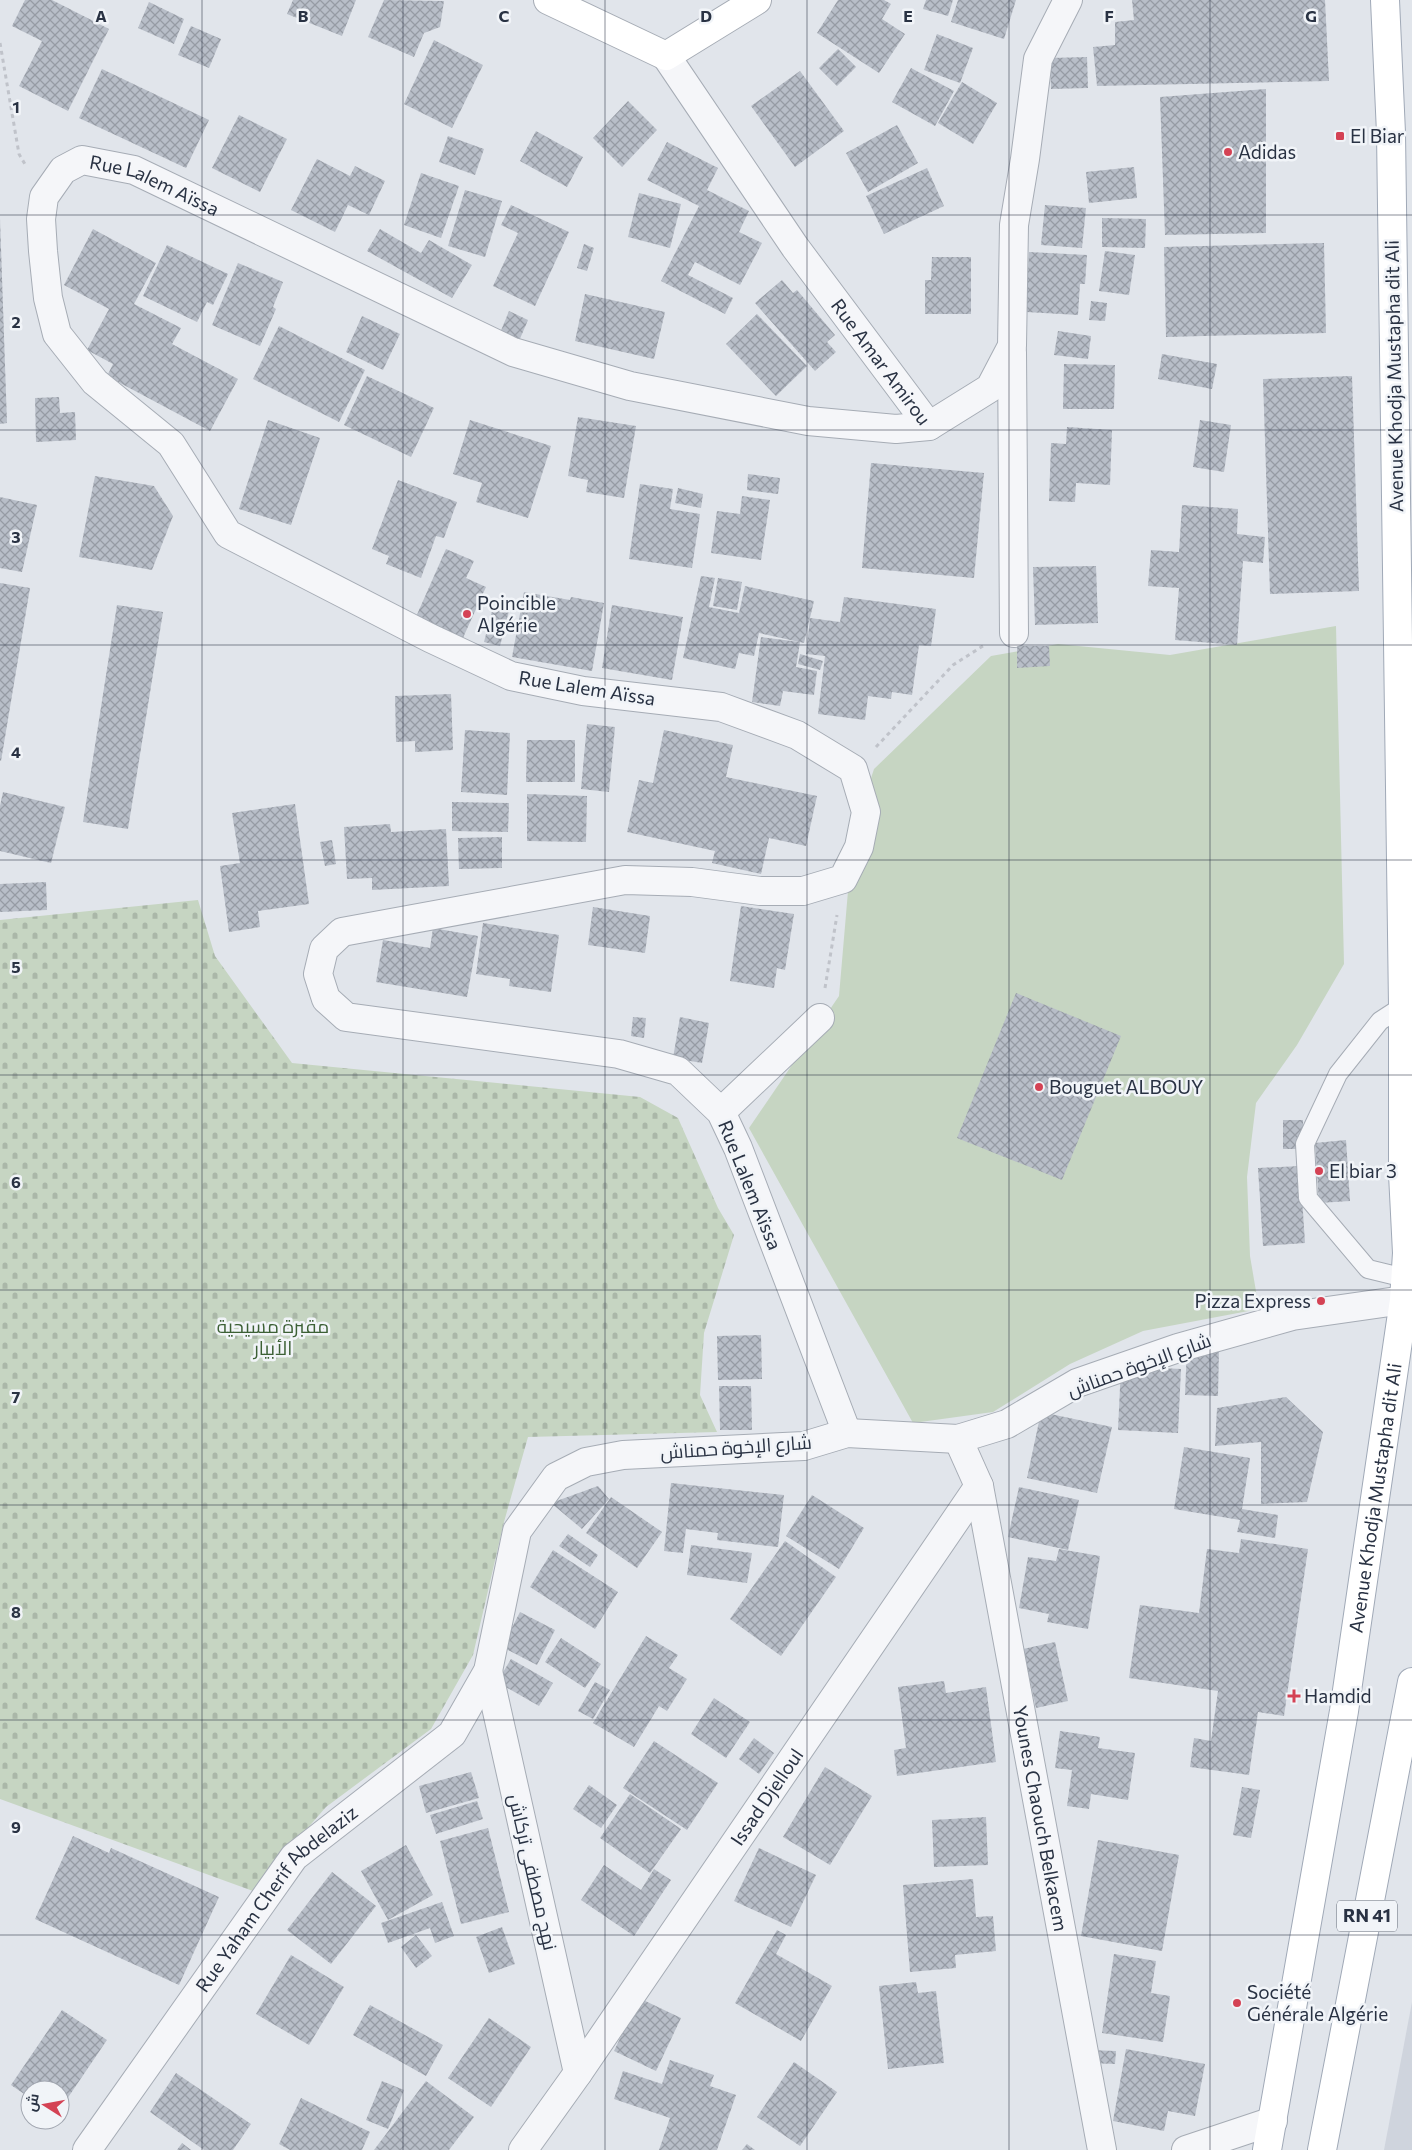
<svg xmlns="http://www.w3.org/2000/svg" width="1412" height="2150" font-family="Commissioner,Cairo,sans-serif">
  <defs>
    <pattern id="cemetery-stones" width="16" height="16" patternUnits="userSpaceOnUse" patternTransform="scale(1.25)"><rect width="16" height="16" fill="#c6d5c2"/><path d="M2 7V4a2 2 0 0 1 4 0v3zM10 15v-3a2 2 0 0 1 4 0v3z" fill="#aab7a8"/></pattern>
    <pattern id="building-cross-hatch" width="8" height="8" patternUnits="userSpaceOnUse" patternTransform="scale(1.25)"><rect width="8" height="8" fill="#b8bec8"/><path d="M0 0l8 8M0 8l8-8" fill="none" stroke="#969ba4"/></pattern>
  </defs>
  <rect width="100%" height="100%" fill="#e1e5eb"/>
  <!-- built -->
  <polygon fill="#cfd4dd" points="1412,2002 1412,2150 1384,2150"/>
  <!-- grass -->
  <polygon fill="#c6d5c2" points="1336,626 1344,964 1297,1045 1256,1103 1247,1177 1250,1256 1259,1309 1143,1331 1070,1364 993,1412 913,1423 749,1128 839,996 853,833 874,769 991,656 1058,644 1170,655"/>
  <!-- cemetery -->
  <polygon fill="url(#cemetery-stones)" points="198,900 215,956 292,1063 640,1097 678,1118 718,1208 734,1235 704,1333 700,1395 717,1432 528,1437 504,1522 473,1655 431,1729 326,1807 253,1891 0,1799 0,920"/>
  <!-- building -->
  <g fill="url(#building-cross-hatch)">
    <polygon points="25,0 52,0 109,29 68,111 19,86 42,41 12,26"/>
    <polygon points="293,0 356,0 342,36 287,14"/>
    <polygon points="384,0 444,1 440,27 424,33 414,57 368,37"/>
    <polygon points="838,0 884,0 891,4 882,19 905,34 879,73 817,33"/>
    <polygon points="926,0 953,0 948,16 923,9"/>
    <polygon points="958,0 1016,0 1004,39 951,22"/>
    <polygon points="1132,0 1325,0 1329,81 1097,86 1093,47 1115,45 1115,22 1134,20"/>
    <polygon points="149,2 184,19 174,44 138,28"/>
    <polygon points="191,26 221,39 209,68 178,55"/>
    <polygon points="937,34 973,48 960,83 924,70"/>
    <polygon points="434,40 483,65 452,128 404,104"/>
    <polygon points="838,49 856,67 837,86 819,68"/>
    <polygon points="1087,57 1088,88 1051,89 1050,58"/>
    <polygon points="911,68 954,91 935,126 892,102"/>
    <polygon points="102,69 209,120 186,168 79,118"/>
    <polygon points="800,71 844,131 795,167 751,106"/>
    <polygon points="962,82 997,103 973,144 938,123"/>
    <polygon points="1266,89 1266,233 1165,235 1160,97"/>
    <polygon points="628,101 657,130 622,167 593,138"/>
    <polygon points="239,115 287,139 260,192 212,168"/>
    <polygon points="897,125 918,163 868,192 846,153"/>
    <polygon points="536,131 583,157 567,187 520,161"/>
    <polygon points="448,136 484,149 475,175 439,162"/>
    <polygon points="667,142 718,168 707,190 749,211 739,232 762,243 740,285 695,262 688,275 733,298 725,314 661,281 699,206 647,180"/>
    <polygon points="317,159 350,176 355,166 385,181 369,215 348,205 335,232 291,210"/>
    <polygon points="1134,167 1137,198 1089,203 1086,172"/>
    <polygon points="927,168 944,206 884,234 866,196"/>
    <polygon points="421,173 459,186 441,238 404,225"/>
    <polygon points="465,190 502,201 485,257 448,246"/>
    <polygon points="639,193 681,204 670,248 628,237"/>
    <polygon points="511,205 569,232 535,306 493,286 518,233 501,225"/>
    <polygon points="1045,205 1086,208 1082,248 1041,245"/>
    <polygon points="1102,218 1146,219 1145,248 1102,247"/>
    <polygon points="0,219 7,423 0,424"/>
    <polygon points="93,229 156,263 134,304 181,328 172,344 238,379 210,431 107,376 113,364 87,350 109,309 64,285"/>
    <polygon points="380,229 421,253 429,240 472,265 452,298 367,251"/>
    <polygon points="1324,243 1326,333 1166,337 1164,247"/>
    <polygon points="584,244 594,248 587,271 577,268"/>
    <polygon points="167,245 228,274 213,305 207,302 197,322 143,296"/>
    <polygon points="1105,251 1135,255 1129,295 1099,291"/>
    <polygon points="1029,252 1087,255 1085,284 1080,284 1078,315 1026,312"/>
    <polygon points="932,257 971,257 971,314 925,314 925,280 931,280"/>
    <polygon points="238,263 283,282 273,307 276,309 260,346 212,325"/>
    <polygon points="782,280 793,293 797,290 835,335 827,342 836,352 815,371 755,303"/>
    <polygon points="585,294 665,312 654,359 575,341"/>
    <polygon points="1091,301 1107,303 1105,321 1089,320"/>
    <polygon points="509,311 528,320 519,341 500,333"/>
    <polygon points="757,314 807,366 776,396 726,344"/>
    <polygon points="362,316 400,334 383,370 346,352"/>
    <polygon points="279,326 365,370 339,422 253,379"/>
    <polygon points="1058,331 1091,336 1088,359 1054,355"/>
    <polygon points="1162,354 1217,364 1212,389 1158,379"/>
    <polygon points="1064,364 1115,365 1114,409 1063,409"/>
    <polygon points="367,376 434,408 411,457 344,425"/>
    <polygon points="1352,376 1359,591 1270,594 1263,379"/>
    <polygon points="59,397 60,413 75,412 76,440 36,442 35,398"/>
    <polygon points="578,417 636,426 624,498 586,492 588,480 568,476"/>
    <polygon points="268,420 320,438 291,525 239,509"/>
    <polygon points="470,420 551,446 528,518 476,502 482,483 453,474"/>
    <polygon points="1200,420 1231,425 1224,472 1193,467"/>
    <polygon points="1067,427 1112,430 1110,485 1076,483 1075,502 1049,501 1051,443 1066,444"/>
    <polygon points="871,463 984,473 974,578 862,568"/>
    <polygon points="748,474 780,478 778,494 747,490"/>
    <polygon points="95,476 154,486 173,516 152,570 79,557"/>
    <polygon points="398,480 457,502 444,538 436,536 421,578 386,564 389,556 372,549"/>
    <polygon points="640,484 673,489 670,509 700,514 692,568 629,559"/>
    <polygon points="678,488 703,494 701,508 675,503"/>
    <polygon points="742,496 770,500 761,560 711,553 717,511 740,514"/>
    <polygon points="0,497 37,505 22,572 0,568"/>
    <polygon points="1182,505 1238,509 1237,534 1265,537 1263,563 1243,561 1237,645 1175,640 1179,588 1148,586 1151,550 1179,552"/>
    <polygon points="446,549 474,561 466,578 486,587 462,640 415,619"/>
    <polygon points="1096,566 1098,623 1035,625 1033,567"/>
    <polygon points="701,576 715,578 709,607 739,613 745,586 814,601 804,643 759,633 754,656 739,653 735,669 683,658"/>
    <polygon points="718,578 742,582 737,610 713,606"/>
    <polygon points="0,583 30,588 1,761 0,760"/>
    <polygon points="524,592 570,600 571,597 604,603 592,671 512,657"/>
    <polygon points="844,597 936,609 931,646 919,645 912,695 892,692 891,699 868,696 865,720 818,714 825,656 806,654 810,618 840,622"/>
    <polygon points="117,605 163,612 128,829 83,822"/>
    <polygon points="612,605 683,617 672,680 602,668"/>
    <polygon points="493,607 509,611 500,646 484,642"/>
    <polygon points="761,637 800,642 796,667 817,671 814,695 783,691 780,706 752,702"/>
    <polygon points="1017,646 1049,646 1050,666 1017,668"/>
    <polygon points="800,654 823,661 820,670 798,664"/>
    <polygon points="451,694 453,750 415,752 415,741 396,742 395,696"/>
    <polygon points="587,724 615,727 609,792 581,789"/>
    <polygon points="465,730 510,733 507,795 461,792"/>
    <polygon points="664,730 733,745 726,777 817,796 806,846 769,838 761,874 712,863 715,851 627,832 639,780 653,783"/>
    <polygon points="527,740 575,740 575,782 526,782"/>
    <polygon points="3,792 65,807 51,863 0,851 0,806"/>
    <polygon points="527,794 587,796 586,842 527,841"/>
    <polygon points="452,802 509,803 508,832 452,831"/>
    <polygon points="295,804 309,904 258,911 260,927 229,932 220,866 240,863 232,813"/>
    <polygon points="390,824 391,832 446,829 449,886 372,890 372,878 347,879 344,827"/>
    <polygon points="502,837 502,868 459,869 458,838"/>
    <polygon points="332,840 336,864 325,866 320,842"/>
    <polygon points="46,882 47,910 0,912 0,884"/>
    <polygon points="741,906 794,914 785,970 777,968 774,988 730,981"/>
    <polygon points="593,907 650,916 645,953 588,945"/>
    <polygon points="483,923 559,935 551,992 509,986 510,979 476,974"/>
    <polygon points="433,928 478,936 467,997 376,982 383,940 430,948"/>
    <polygon points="1016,993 1121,1036 1062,1180 957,1138"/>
    <polygon points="633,1017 646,1018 644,1038 631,1036"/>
    <polygon points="680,1017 709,1023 702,1063 673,1058"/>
    <rect x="1283" y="1120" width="20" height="29"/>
    <polygon points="1346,1140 1350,1201 1319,1203 1315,1143"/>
    <polygon points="1300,1166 1305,1243 1263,1246 1258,1168"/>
    <polygon points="761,1335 762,1379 718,1380 717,1336"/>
    <polygon points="1187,1346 1219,1348 1218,1396 1185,1395"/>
    <polygon points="1121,1366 1181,1369 1178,1433 1118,1430"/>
    <polygon points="719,1386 751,1386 752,1430 720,1430"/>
    <polygon points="1286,1397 1323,1432 1307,1502 1261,1504 1261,1442 1215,1446 1217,1408"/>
    <polygon points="1041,1412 1112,1427 1097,1493 1027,1478"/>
    <polygon points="1184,1447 1250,1458 1242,1509 1278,1515 1275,1538 1237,1532 1240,1520 1174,1509"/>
    <polygon points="671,1483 784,1495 778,1547 717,1540 718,1533 686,1529 683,1553 664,1551"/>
    <polygon points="598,1486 609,1499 582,1529 551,1503"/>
    <polygon points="1019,1487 1079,1500 1068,1550 1008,1537"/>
    <polygon points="812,1495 864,1528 839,1569 786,1536"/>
    <polygon points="611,1497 662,1532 637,1568 586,1533"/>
    <polygon points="568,1534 598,1555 590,1567 559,1546"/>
    <polygon points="1241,1539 1308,1549 1284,1716 1258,1712 1249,1775 1190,1767 1194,1738 1211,1741 1218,1691 1129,1678 1140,1605 1199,1613 1207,1549 1239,1553"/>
    <polygon points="785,1541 836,1577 781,1656 730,1619"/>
    <polygon points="691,1545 752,1553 747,1583 687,1575"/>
    <polygon points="1059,1549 1100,1556 1088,1629 1047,1622 1049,1614 1019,1608 1028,1557 1056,1561"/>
    <polygon points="553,1550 618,1592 595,1629 530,1587"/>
    <polygon points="520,1612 555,1630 537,1665 502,1647"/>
    <polygon points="646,1636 678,1655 669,1668 687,1679 667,1711 659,1706 634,1747 593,1723"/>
    <polygon points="561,1638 601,1664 585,1688 545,1662"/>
    <polygon points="1055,1642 1068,1701 1036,1708 1023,1649"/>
    <polygon points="511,1659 553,1683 539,1706 497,1682"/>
    <polygon points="944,1681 946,1693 986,1687 996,1762 897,1776 894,1750 906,1748 898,1687"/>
    <polygon points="595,1682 610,1690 593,1719 578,1711"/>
    <polygon points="714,1698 750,1722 726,1758 691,1734"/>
    <polygon points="1060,1731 1100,1737 1098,1748 1135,1753 1128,1800 1091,1794 1089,1809 1067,1806 1072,1770 1055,1768"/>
    <polygon points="754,1738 774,1753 759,1774 739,1759"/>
    <polygon points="654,1741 718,1783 687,1830 623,1788"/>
    <polygon points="825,1767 872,1796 830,1865 783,1837"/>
    <polygon points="471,1772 479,1798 426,1813 419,1786"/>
    <polygon points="589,1785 617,1805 601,1828 573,1809"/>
    <polygon points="1242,1787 1260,1790 1251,1838 1233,1835"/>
    <polygon points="630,1794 681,1829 650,1873 600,1838"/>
    <polygon points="477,1801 483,1819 436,1834 430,1815"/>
    <polygon points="986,1817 988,1865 934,1867 932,1820"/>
    <polygon points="488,1828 509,1912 461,1924 440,1841"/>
    <polygon points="73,1836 109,1853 111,1848 219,1897 179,1985 35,1919"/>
    <polygon points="1098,1840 1179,1855 1162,1951 1081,1936"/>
    <polygon points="406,1845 433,1895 388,1920 361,1871"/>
    <polygon points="759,1848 816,1875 791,1927 734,1901"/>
    <polygon points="604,1865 641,1890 654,1869 671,1880 634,1936 581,1900"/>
    <polygon points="332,1872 376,1906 331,1964 287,1930"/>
    <polygon points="973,1879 976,1917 993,1916 996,1951 955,1955 956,1968 910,1972 903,1885"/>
    <polygon points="442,1902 454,1936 435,1943 430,1928 388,1943 381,1923"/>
    <polygon points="502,1927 515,1964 489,1973 476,1937"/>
    <polygon points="777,1930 786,1935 776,1954 832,1986 801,2041 735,2003"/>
    <polygon points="416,1935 432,1956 416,1968 401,1947"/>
    <polygon points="1114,1954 1156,1961 1151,1993 1170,1996 1163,2042 1102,2033"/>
    <polygon points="291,1955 344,1987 309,2045 256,2014"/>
    <polygon points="916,1982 918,1993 936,1991 944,2063 888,2069 879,1986"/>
    <polygon points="639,1998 681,2018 656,2071 614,2051"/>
    <polygon points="370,2005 443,2045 426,2076 353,2035"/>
    <polygon points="62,2010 107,2040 67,2099 60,2094 60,2090 54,2090 47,2085 43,2090 30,2090 30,2098 11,2085"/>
    <polygon points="489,2018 531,2047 491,2107 448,2078"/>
    <polygon points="1126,2049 1205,2064 1195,2116 1168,2111 1164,2131 1113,2121"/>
    <polygon points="1089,2050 1116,2051 1115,2064 1088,2063"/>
    <polygon points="670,2060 714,2075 710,2086 736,2095 717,2150 659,2150 670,2118 614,2099 623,2071 662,2084"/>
    <polygon points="794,2062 837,2092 800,2146 757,2117"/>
    <polygon points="176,2073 251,2124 233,2150 204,2150 150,2112"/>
    <polygon points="382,2081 404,2090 388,2129 366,2120"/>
    <polygon points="426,2081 474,2117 449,2150 374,2150"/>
    <polygon points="301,2098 370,2132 362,2150 290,2150 279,2144"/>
    <polygon points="182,2143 191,2150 177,2150"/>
    <polygon points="747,2144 755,2150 742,2150"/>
  </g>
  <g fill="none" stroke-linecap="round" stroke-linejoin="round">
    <defs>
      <polyline id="lane" points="1403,1006 1380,1021 1338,1074 1305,1144 1308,1198 1368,1269 1405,1278"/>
      <g id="street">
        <path id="s1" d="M 666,56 L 795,247 L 929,426"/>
        <polyline points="1012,352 1014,633"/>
        <polyline points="721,1112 820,1018"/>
        <path id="s2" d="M 847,1433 L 738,1148 L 721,1112 L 678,1071 L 619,1054 L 346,1017 L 326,999 L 318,974 L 324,949 L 342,932 L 625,880 L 692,882 L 760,891 L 803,891 L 843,879 L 859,847 L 866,812 L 853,769 L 797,735 L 721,707 L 583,691 L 511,676 L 430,638 L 228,534 L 171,444 L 95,382 L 57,334 L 48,298 L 43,251 L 41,219 L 44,197 L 63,170 L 82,160 L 134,170 L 513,352 L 630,386 L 808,421 L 896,429 L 929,426 L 990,388 L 1012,346 L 1014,225 L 1025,159 L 1038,59 L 1068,0"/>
        <path id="s3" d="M 979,1486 L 1102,2150"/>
        <polyline points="488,1671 578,2073"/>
        <path id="s4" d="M 87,2150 L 294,1857 L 452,1734 L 488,1671 L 517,1531 L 556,1477 L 586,1462 L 623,1455 L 804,1446 L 847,1433 L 958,1439 L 1007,1424 L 1077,1383 L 1178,1348 L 1292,1316 L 1404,1300"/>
        <path id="s5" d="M 523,2150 L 578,2073 L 979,1486 L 958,1439"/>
        <polyline points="1186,2150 1273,2121"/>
      </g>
      <polyline id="secondary" points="548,0 666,56 757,0"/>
      <g id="primary">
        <path id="s6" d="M 1267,2150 L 1344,1711 L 1404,1300 L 1407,1253 L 1403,1174 L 1403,1006 L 1391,133 L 1385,0"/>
        <polyline points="1322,2150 1412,1682"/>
      </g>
    </defs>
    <!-- lane casing -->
    <use href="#lane" stroke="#a6acb5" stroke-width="20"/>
    <!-- street casing -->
    <use href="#street" stroke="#a6acb5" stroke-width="30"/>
    <!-- secondary casing -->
    <use href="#secondary" stroke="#a6acb5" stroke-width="30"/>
    <!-- primary casing -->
    <use href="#primary" stroke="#a0a9b7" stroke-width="30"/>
    <!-- path -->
    <g stroke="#c0c3ca" stroke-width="3" stroke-dasharray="4 4" stroke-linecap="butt">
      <polyline points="0,43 19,154 26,166"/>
      <polyline points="876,747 953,665 986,644"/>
      <polyline points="825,988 837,915"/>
    </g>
    <!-- lane -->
    <use href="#lane" stroke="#f5f6f9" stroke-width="18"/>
    <!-- street -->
    <use href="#street" stroke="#f5f6f9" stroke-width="28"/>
    <!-- secondary -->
    <use href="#secondary" stroke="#fff" stroke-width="28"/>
    <!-- primary -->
    <use href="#primary" stroke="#fff" stroke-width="28"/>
  </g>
  <!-- grid -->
  <path fill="none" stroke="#293243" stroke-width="1" stroke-opacity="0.55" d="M 202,0 L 202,2150M 403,0 L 403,2150M 605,0 L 605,2150M 807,0 L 807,2150M 1009,0 L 1009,2150M 1210,0 L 1210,2150M 0,215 L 1412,215M 0,430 L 1412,430M 0,645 L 1412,645M 0,860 L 1412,860M 0,1075 L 1412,1075M 0,1290 L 1412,1290M 0,1505 L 1412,1505M 0,1720 L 1412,1720M 0,1935 L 1412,1935"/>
  <!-- markers -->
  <g fill="#d44254" stroke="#f1f4f8" stroke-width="2">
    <rect x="1335" y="131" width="10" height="10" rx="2.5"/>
    <circle cx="1228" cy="152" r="5"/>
    <circle cx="467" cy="614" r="5"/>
    <circle cx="1039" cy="1087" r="5"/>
    <circle cx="1319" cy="1171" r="5"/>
    <circle cx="1321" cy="1301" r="5"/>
    <path d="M1291.5 1688.5h5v5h5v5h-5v5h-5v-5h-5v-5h5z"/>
    <circle cx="1237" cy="2003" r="5"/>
  </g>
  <g text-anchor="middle" stroke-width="5" stroke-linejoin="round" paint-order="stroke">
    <!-- shield labels -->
    <rect fill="#f1f4f8" stroke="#656c79" stroke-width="1" x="1337" y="1900.5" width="60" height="31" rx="4"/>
    <g font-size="18" font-weight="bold" fill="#293243">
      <text x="1367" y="1922">RN 41</text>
    </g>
    <!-- poi labels -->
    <g font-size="19" fill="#293243" stroke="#f1f4f8" text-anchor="start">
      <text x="1350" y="143">El Biar</text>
      <text x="1238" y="159">Adidas</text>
      <text x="477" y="610">Poincible<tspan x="477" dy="22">Algérie</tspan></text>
      <text x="1049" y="1094">Bouguet ALBOUY</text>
      <text x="1329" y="1178">El biar 3</text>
      <text x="1311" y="1308" text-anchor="end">Pizza Express</text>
      <text x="1304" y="1703">Hamdid</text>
      <text x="1247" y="1999">Société<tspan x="1247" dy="22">Générale Algérie</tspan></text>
    </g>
    <!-- street labels -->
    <g font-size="19" fill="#293243" stroke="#f1f4f8">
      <text dy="7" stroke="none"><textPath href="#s2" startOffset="2681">Rue Lalem Aïssa</textPath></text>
      <text dy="7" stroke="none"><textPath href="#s1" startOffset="374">Rue Amar Amirou</textPath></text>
      <text transform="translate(1394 376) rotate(-91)" y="7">Avenue Khodja Mustapha dit Ali</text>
      <text transform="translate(587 688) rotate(9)" y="7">Rue Lalem Aïssa</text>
      <text transform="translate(750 1185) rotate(68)" y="7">Rue Lalem Aïssa</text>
      <text transform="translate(1139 1365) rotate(-20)" y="7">شارع الإخوة حمناش</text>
      <text transform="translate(736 1447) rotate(-4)" y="7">شارع الإخوة حمناش</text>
      <text dy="7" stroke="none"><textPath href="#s6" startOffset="661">Avenue Khodja Mustapha dit Ali</textPath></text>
      <text dy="7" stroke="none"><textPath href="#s5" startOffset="429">Issad Djelloul</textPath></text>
      <text dy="7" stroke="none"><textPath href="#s3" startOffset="338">Younes Chaouch Belkacem</textPath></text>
      <text transform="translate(533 1872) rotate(77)" y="7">نهج مصطفى تركاش</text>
      <text dy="7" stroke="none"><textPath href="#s4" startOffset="316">Rue Yaham Cherif Abdelaziz</textPath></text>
    </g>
    <!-- park labels -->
    <g font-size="19" fill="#3c6035" stroke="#f1f4f8">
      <text x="273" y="1333">مقبرة مسيحية<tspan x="273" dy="22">الأبيار</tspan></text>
    </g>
  </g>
  <g font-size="16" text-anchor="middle" font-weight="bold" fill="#293243" stroke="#f1f4f8" stroke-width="5" stroke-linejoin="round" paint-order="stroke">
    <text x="101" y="22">A</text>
    <text x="303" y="22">B</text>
    <text x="504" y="22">C</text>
    <text x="706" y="22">D</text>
    <text x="908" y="22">E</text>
    <text x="1109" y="22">F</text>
    <text x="1311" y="22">G</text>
    <text x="16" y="113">1</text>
    <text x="16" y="328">2</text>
    <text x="16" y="543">3</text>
    <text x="16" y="758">4</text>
    <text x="16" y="973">5</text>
    <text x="16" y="1188">6</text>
    <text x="16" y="1403">7</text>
    <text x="16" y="1618">8</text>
    <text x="16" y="1833">9</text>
  </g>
  <!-- north arrow -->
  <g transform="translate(45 2105) rotate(281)"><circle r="24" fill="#f1f4f8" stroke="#a1a6b0"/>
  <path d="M0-4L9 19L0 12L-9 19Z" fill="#d44254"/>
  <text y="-8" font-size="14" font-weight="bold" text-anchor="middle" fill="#293243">ش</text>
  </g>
</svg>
